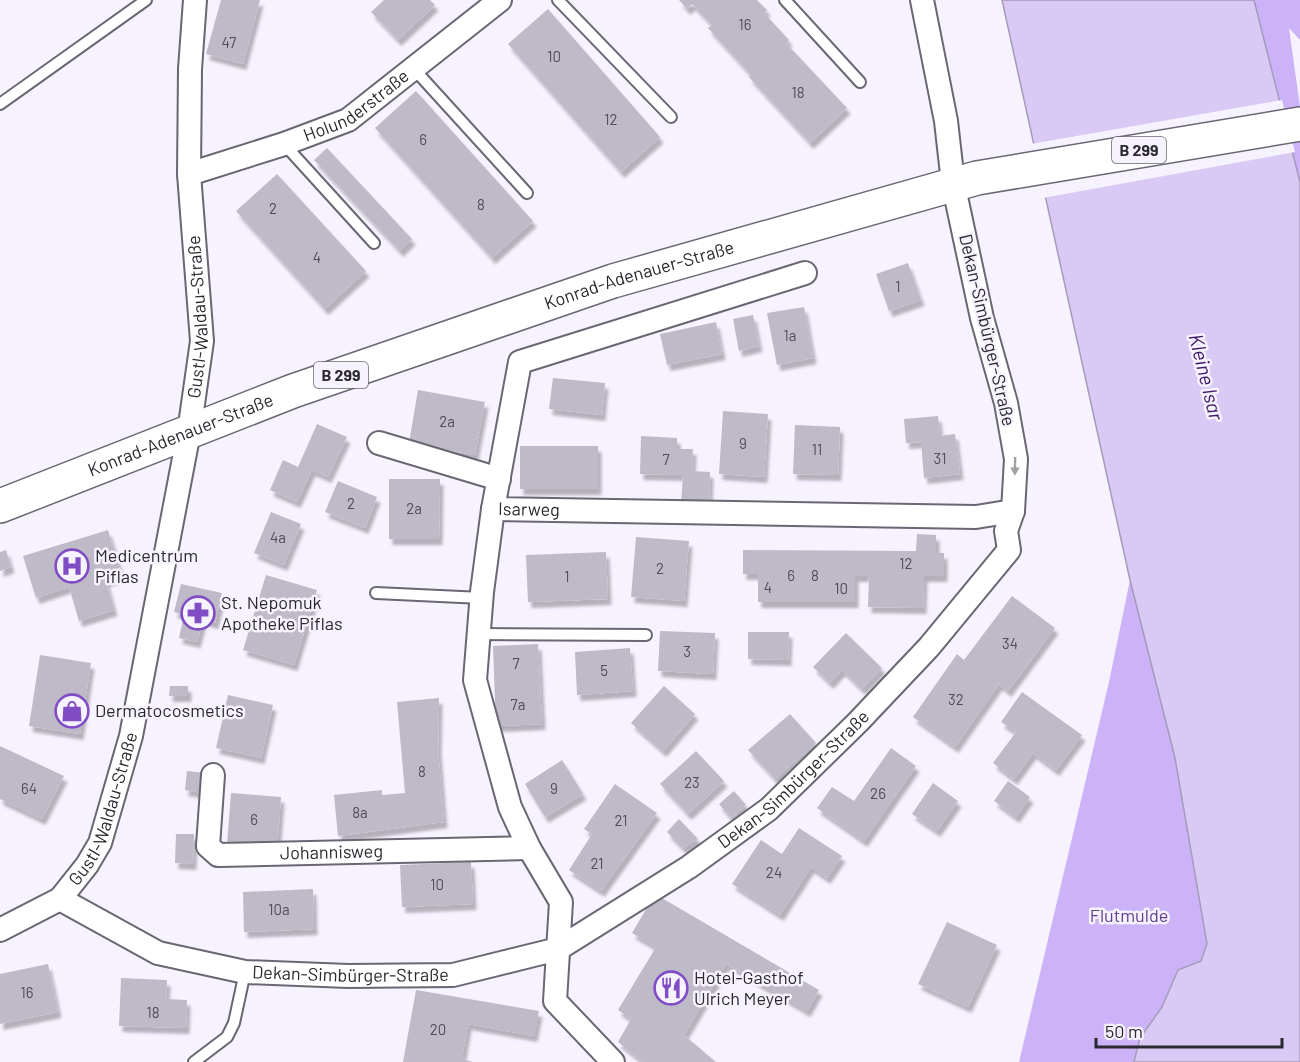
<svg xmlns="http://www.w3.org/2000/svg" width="1300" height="1062" font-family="Barlow,sans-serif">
  <defs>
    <filter id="shadow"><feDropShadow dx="3.5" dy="6" stdDeviation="1.5" flood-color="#0004"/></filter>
  </defs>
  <rect width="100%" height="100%" fill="#f6f2fe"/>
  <!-- green -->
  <g fill="#ccb3f7">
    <polygon points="1254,0 1300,0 1300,40 1289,28 1300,107 1300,182"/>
    <polygon points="1130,580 1176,758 1207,944 1201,961 1178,970 1162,1007 1140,1038 1134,1062 1019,1062 1109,682"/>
  </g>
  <!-- water -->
  <polygon fill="#d9caf5" stroke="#a59aba" stroke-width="1.5" points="1002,0 1254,0 1300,182 1300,1062 1134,1062 1140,1038 1162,1007 1178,970 1201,961 1207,944 1175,758 1130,580"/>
  <!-- pier -->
  <polygon fill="#f6f2fe" points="1282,100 1295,152 1043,198 1031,144"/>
  <!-- building -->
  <g fill="#bfbac8" filter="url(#shadow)">
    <polygon points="221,0 260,0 243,64 206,54"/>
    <polygon points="384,0 430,0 435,5 398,40 371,12"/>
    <polygon points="679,0 757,0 767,10 764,13 789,40 786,43 847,108 810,143 749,77 751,75 708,28 712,25 692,4 687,9"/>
    <polygon points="548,9 660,137 621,172 508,44"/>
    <polygon points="416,91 533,221 492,258 375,128"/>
    <polygon points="327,148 412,239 400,251 314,160"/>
    <polygon points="277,174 366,271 325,309 236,211"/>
    <polygon points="908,263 921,300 889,311 876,274"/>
    <polygon points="804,307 813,358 777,365 767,313"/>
    <polygon points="753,315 759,346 739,351 733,319"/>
    <polygon points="716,322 722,354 667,365 660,334"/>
    <polygon points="553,378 605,383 602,415 549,409"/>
    <polygon points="418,390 485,402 475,455 409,443"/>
    <polygon points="723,411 768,414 764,477 719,474"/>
    <polygon points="938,416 940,436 955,434 960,474 924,478 921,442 906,443 904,419"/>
    <polygon points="317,424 347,437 328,477 312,470 297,502 270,490 283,460 298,467"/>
    <polygon points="795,425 840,427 838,475 793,474"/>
    <polygon points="641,436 677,438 677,449 693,449 692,471 710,472 709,505 681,504 683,475 640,474"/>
    <rect x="520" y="446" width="78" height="43"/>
    <polygon points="389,479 440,479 439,539 389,539"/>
    <polygon points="338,481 377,497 365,528 325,512"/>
    <polygon points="271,512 301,524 284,565 254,553"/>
    <polygon points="108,530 122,576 106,581 114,610 79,621 69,587 36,598 23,556"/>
    <polygon points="917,534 936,535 936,553 944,553 944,576 924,576 923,608 868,607 869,576 855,576 855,602 758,602 758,574 743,574 743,550 916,551"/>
    <polygon points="636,537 689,541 684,601 631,597"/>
    <polygon points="6,550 11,567 0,571 0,552"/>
    <polygon points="606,552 608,599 528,602 526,555"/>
    <polygon points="266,575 317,590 294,665 243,650"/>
    <polygon points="181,584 222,593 215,623 203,620 197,642 179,638 184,615 174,612"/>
    <polygon points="1012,596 1055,628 1008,691 999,684 955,747 913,717 957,654 964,660"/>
    <polygon points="660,631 715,633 713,674 658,671"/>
    <polygon points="748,632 789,632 788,660 748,659"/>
    <polygon points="846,633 882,668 862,689 842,670 830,683 813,667"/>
    <polygon points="538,644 542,724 496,726 493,646"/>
    <polygon points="630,648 633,691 577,695 575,652"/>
    <polygon points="40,655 91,663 80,734 29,726"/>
    <polygon points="170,686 188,686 188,696 169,696"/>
    <polygon points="664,686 695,714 663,751 631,723"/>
    <polygon points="1022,692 1082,735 1056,770 1033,753 1014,779 993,763 1016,732 1001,722"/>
    <polygon points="228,695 273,705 261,758 216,748"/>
    <polygon points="439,698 438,749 444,822 338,836 334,795 382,790 382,795 405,793 397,702"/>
    <polygon points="790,714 816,743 775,779 748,750"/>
    <polygon points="0,746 64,776 42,819 0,799"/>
    <polygon points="891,748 916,766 864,841 817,808 832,787 854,801"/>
    <polygon points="696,751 724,781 688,814 660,784"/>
    <polygon points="562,760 583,794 545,817 525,784"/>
    <polygon points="187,771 205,773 203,793 185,790"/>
    <polygon points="1008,781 1030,797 1016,817 994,801"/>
    <polygon points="933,783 958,801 937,831 912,814"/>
    <polygon points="615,784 657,813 601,891 569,870 592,834 584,829"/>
    <polygon points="734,791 746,805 731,818 719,804"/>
    <polygon points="231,793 281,797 277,848 227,844"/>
    <polygon points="679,819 698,839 683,848 667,832"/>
    <polygon points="799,828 842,856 827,878 811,867 780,915 732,884 761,840 782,854"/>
    <polygon points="176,834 194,834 193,864 175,863"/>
    <polygon points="471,862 473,904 402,907 400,865"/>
    <polygon points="313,889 314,929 244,932 243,892"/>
    <polygon points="655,894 819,990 807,1011 726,964 684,1035 716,1062 643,1062 618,1042 631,1019 618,1010 656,947 632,933"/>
    <polygon points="947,922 997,945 968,1007 918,984"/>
    <polygon points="48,964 58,1012 0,1024 0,974"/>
    <polygon points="121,978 167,980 166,999 187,1000 186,1028 119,1026"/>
    <polygon points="416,990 539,1011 534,1036 468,1024 462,1059 473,1062 403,1062"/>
  </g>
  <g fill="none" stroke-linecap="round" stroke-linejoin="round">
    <defs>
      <g id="service">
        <polyline points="558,0 671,117"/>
        <polyline points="785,0 860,82"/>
        <polyline points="414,69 527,193"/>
        <polyline points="0,104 146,0"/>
        <polyline points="284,144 374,243"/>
        <polyline points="376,593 482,598"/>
        <polyline points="479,634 646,635"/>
        <polyline points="194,1062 227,1037 234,1023 245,972"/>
      </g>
      <g id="minor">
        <path id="s1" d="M 189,174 L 284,144 L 348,120 L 500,0"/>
        <path id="s2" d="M 805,273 L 520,362 L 493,509 L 976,517 L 1013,511"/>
        <polyline points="379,443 499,479"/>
        <polyline points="493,509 482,592 475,680 510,807 529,848 561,902 555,1001 613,1062"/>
        <path id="s3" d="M 213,775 L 208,846 L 218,855 L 529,848"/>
        <path id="s4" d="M 60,899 L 87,865 L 100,843 L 131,736 L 189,432 L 202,341 L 189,174 L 190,69 L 195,0"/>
        <path id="s5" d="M 0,930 L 60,899 L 158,953 L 245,972 L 348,976 L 453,975 L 558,949 L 689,867 L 769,809 L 858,722 L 929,647 L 1009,550 L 1006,531 L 1013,511 L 1016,459 L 1006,403 L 982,318 L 953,183 L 946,121 L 922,0"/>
      </g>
      <g id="primary">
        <path id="s6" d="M 0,506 L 293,391 L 613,281 L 977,178 L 1300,124"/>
      </g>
    </defs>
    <!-- service casing -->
    <use href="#service" stroke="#6a6673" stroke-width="14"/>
    <!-- minor casing -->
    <use href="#minor" stroke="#6a6673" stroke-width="26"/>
    <!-- primary casing -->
    <use href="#primary" stroke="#6a6673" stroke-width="36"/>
    <!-- service -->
    <use href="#service" stroke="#fff" stroke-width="10"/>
    <!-- minor -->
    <use href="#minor" stroke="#fff" stroke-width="22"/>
    <!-- primary -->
    <use href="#primary" stroke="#fff" stroke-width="33"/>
  </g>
  <!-- one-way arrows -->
  <defs><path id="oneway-solid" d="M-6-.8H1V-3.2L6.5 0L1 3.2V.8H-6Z" transform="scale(1.5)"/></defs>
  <use fill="#a09fa1" href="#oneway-solid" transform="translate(1015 466) rotate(91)"/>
  <!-- icons -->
  <defs>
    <symbol id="hospital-ring" viewBox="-11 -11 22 22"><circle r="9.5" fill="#f6f2fe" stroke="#814dc5" stroke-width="1.5"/><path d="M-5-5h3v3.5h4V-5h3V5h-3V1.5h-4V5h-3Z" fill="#814dc5"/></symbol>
    <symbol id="pharmacy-ring" viewBox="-11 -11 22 22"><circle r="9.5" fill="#f6f2fe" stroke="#814dc5" stroke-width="1.5"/><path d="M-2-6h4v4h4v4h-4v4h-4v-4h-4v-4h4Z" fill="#814dc5"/></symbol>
    <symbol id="shop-ring" viewBox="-11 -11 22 22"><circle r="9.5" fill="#f6f2fe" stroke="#814dc5" stroke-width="1.5"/><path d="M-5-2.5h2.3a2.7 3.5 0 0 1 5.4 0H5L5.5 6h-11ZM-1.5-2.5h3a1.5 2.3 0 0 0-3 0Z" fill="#814dc5"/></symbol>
    <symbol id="restaurant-ring" viewBox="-11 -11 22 22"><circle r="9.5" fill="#f6f2fe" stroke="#814dc5" stroke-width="1.5"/><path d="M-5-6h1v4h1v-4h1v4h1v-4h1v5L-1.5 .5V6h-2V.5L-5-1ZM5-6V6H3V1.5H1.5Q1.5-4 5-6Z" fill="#814dc5"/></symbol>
  </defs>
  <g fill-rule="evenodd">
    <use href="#hospital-ring" x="53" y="547" width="38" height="38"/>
    <use href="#pharmacy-ring" x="179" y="594" width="38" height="38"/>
    <use href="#shop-ring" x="53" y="692" width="38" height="38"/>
    <use href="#restaurant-ring" x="652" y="969" width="38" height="38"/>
  </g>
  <g text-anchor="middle" stroke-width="5" stroke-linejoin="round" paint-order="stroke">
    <!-- number labels -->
    <g font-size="15" fill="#504d55">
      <text x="745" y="30">16</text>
      <text x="229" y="48">47</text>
      <text x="554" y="62">10</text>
      <text x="798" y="98">18</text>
      <text x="611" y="125">12</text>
      <text x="423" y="145">6</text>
      <text x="481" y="210">8</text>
      <text x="273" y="214">2</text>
      <text x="317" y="263">4</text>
      <text x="898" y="292">1</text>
      <text x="790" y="341">1a</text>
      <text x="447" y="427">2a</text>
      <text x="743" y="449">9</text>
      <text x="817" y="455">11</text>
      <text x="940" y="464">31</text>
      <text x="666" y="465">7</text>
      <text x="351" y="509">2</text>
      <text x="414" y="514">2a</text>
      <text x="278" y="543">4a</text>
      <text x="906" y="569">12</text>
      <text x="660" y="574">2</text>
      <text x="791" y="581">6</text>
      <text x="815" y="581">8</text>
      <text x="567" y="582">1</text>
      <text x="768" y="593">4</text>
      <text x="841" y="594">10</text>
      <text x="1010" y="649">34</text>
      <text x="687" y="657">3</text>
      <text x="516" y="669">7</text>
      <text x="604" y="676">5</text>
      <text x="956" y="705">32</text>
      <text x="518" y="710">7a</text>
      <text x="422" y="777">8</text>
      <text x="692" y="788">23</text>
      <text x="29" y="794">64</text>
      <text x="554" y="794">9</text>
      <text x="878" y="799">26</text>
      <text x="360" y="818">8a</text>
      <text x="254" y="825">6</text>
      <text x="621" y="826">21</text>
      <text x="597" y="869">21</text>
      <text x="774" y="878">24</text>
      <text x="437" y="890">10</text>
      <text x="279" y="915">10a</text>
      <text x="27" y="998">16</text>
      <text x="153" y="1018">18</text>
      <text x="438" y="1035">20</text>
    </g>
    <!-- shield labels -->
    <g fill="#f6f2fe" stroke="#68656d" stroke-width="1.5">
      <rect x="1112" y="137" width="54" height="26" rx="4.5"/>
      <rect x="314" y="362" width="54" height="26" rx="4.5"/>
    </g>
    <g font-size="16" font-weight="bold" fill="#2b292f">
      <text x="1139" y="156">B 299</text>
      <text x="341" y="381">B 299</text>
    </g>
    <!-- street labels -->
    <g font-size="18" fill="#2b292f" stroke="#f6f2fe">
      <text dy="6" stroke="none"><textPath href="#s1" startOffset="182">Holunderstraße</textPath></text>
      <text dy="6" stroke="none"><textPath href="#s6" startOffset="680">Konrad-Adenauer-Straße</textPath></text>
      <text dy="6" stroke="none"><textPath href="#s4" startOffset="606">Gustl-Waldau-Straße</textPath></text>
      <text transform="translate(987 330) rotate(77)" y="6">Dekan-Simbürger-Straße</text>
      <text dy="6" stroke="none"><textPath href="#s6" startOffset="194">Konrad-Adenauer-Straße</textPath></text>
      <text dy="6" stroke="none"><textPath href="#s2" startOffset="484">Isarweg</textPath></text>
      <text dy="6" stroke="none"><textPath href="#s5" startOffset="876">Dekan-Simbürger-Straße</textPath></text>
      <text dy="6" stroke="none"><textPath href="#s4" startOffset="102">Gustl-Waldau-Straße</textPath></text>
      <text dy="6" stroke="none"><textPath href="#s3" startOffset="198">Johannisweg</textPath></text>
      <text dy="6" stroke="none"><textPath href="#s5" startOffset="374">Dekan-Simbürger-Straße</textPath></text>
    </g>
    <!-- poi labels -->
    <g font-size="18" fill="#2b292f" stroke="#f6f2fe" text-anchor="start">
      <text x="95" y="562">Medicentrum<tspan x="95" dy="21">Piflas</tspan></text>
      <text x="221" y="609">St. Nepomuk<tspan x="221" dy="21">Apotheke Piflas</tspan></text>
      <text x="95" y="717">Dermatocosmetics</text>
      <text x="694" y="984">Hotel-Gasthof<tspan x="694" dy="21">Ulrich Meyer</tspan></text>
    </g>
    <!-- park labels -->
    <g font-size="18" fill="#613e90" stroke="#f6f2fe">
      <text x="1129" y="922">Flutmulde</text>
    </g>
    <!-- water labels -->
    <g font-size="20" font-style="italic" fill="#3f1969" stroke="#f6f2fe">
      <text transform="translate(1206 377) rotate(76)" y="7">Kleine Isar</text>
    </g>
  </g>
  <!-- scale -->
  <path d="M1096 1038v9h186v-9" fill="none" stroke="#2b292f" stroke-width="3"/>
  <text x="1105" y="1038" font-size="18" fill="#2b292f" stroke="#f6f2fe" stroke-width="4.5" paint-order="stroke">50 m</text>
</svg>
